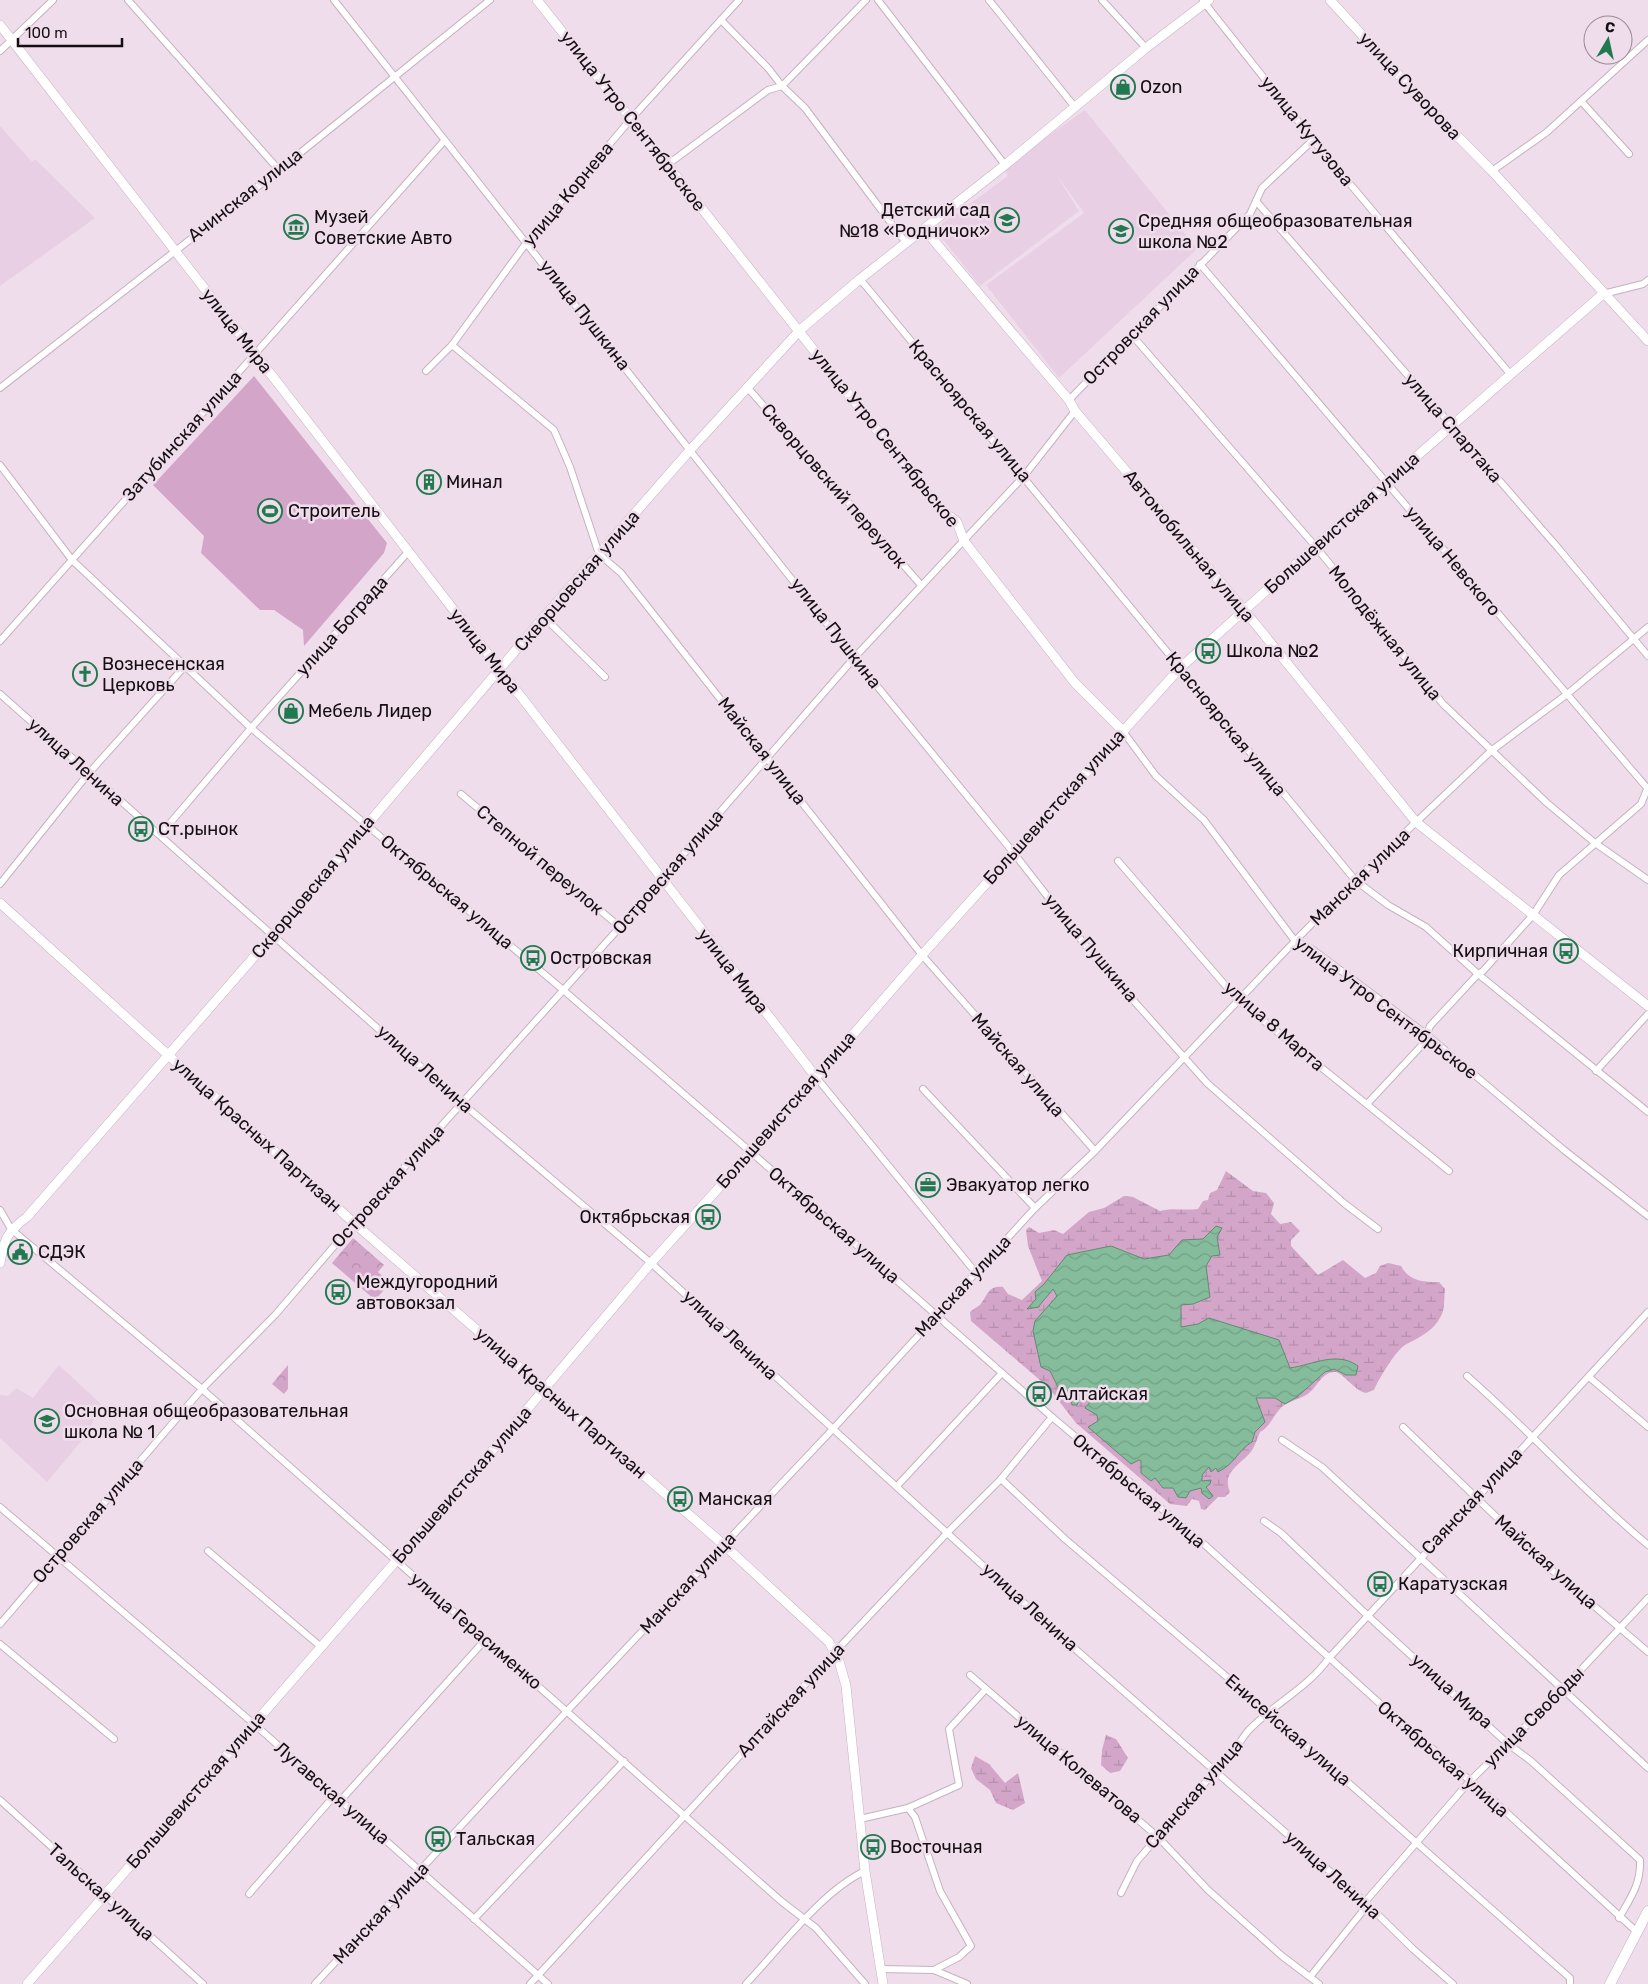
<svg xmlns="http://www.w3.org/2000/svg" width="1648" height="1984" font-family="Rubik,sans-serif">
  <defs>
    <pattern id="wetland-marsh" width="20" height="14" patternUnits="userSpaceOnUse" patternTransform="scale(1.25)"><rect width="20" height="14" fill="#d3a6c9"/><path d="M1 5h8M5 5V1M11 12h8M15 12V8" fill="none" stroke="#b48eac"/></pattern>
    <pattern id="park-crowns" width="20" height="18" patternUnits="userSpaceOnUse" patternTransform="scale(1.25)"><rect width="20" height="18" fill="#d3a6c9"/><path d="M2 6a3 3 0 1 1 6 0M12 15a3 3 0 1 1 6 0" fill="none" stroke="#b48eac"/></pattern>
    <pattern id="water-waves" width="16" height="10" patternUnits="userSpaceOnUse" patternTransform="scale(1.25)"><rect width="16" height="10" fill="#85bd9c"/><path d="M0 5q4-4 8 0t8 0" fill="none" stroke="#72a186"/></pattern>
  </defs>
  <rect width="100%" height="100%" fill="#f0ddeb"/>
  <!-- built -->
  <g fill="#e9cfe3">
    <polygon points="1085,110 1197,249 1059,378 986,285 1084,213 1056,174 1079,211 980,286 935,229 1008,176 1005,171 1043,139"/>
    <polygon points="0,126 32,162 35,159 95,218 0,286"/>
    <polygon points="59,1365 102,1405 84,1438 47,1482 0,1438 0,1395 8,1396 16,1388 33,1398"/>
  </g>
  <!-- wetland -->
  <g fill="url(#wetland-marsh)">
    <path d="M 1226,1171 L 1253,1191 L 1266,1193 L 1274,1203 L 1271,1214 L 1280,1224 L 1291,1222 L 1300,1231 L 1291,1240 L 1291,1246 L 1318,1275 L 1343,1260 L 1365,1278 L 1376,1273 L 1380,1266 L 1388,1263 L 1401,1266 C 1409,1281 1422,1282 1439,1282 L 1445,1289 C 1444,1297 1445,1309 1441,1316 C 1434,1331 1418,1338 1405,1345 C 1396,1350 1378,1380 1374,1390 L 1366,1393 C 1353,1390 1344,1373 1335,1372 C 1323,1371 1317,1387 1309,1393 C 1301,1400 1285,1401 1279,1410 C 1272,1418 1269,1428 1260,1432 C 1257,1439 1254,1449 1249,1454 C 1238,1466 1222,1473 1230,1492 L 1225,1497 L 1218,1497 L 1205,1510 L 1201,1509 L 1199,1501 L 1192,1499 L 1187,1506 L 1170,1504 L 1076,1423 L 1048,1387 L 971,1321 L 970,1312 C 973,1309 977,1307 980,1305 C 988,1295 988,1285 1003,1287 L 1008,1294 L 1022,1300 L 1042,1281 L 1028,1246 L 1026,1230 L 1029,1227 L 1039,1233 L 1054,1230 L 1063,1234 L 1089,1212 L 1104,1208 L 1124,1196 L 1133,1197 L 1160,1211 C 1173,1207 1185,1211 1198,1209 L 1203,1201 L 1208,1200 L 1210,1193 L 1217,1190 Z"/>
    <polygon points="1106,1735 1116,1739 1128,1758 1120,1771 1110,1773 1101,1765 1102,1750"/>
    <polygon points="975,1756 989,1764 1005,1783 1018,1773 1025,1803 1013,1810 996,1803 990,1790 976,1779 971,1768"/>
  </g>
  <!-- park -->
  <g fill="url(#park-crowns)">
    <polygon points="353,1238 384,1265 378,1272 390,1283 375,1300 332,1263"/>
    <polygon points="288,1365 288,1389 284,1394 272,1384"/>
  </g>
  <!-- garden -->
  <polygon fill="#d3a6c9" points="254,376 387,543 384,553 304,646 303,630 274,610 260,610 201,553 204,536 153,485"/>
  <!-- water -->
  <path fill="url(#water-waves)" stroke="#638973" d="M 1216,1226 L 1222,1228 L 1217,1237 L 1220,1255 L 1212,1256 L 1206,1266 L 1210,1297 L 1193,1304 L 1181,1305 L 1181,1327 L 1198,1324 L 1209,1318 L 1279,1340 L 1290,1368 C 1315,1364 1337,1351 1358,1366 L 1356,1375 L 1346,1375 L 1334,1369 L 1325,1372 L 1297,1397 L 1285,1404 L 1275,1398 L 1256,1398 L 1265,1422 L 1255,1432 L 1252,1442 C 1237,1451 1236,1463 1218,1472 L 1216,1468 L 1211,1472 L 1209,1467 L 1202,1475 L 1202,1481 L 1211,1480 L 1210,1484 L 1206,1487 L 1213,1496 L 1209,1499 L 1202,1493 L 1201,1488 L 1190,1491 L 1186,1498 L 1178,1497 L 1173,1488 L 1163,1488 L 1155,1478 L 1151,1481 L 1141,1473 L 1141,1461 L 1139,1460 L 1131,1464 L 1088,1427 L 1098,1421 L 1097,1415 L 1085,1408 L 1091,1401 L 1091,1397 L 1079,1400 L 1077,1405 L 1072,1405 L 1070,1394 L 1064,1387 L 1058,1387 L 1050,1371 L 1041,1367 L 1033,1331 L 1035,1321 L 1057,1296 L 1053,1289 C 1050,1294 1040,1303 1039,1307 L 1027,1309 L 1036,1299 L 1035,1292 L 1044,1284 L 1067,1255 L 1111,1246 L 1144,1259 L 1169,1255 L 1182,1240 L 1203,1239 Z"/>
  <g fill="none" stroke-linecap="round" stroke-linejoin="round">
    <defs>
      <g id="street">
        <polyline points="128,0 279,170"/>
        <polyline points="334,0 854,658 1013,852 1093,955 1207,1083 1345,1204 1378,1229"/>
        <polyline points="878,0 1005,165"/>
        <polyline points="989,0 1074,106"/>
        <polyline points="1102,0 1146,48"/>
        <polyline points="1203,1 1313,140 1511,375"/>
        <polyline points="721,20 768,68 782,86 805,108 906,243"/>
        <polyline points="0,51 53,0"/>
        <polyline points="1581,101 1629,154"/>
        <polyline points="667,165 768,90 782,86 866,0"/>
        <polyline points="1492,171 1547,132 1648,40"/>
        <polyline points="1256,201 1559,549 1648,656"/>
        <polyline points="1200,264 1648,789"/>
        <polyline points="860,279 1355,880 1388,905 1426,927 1478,974 1648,1112"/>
        <polyline points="1603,294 1643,284 1648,280"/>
        <polyline points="1131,334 1316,547 1443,704 1547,803 1595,843 1648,880"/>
        <polyline points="452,345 554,430 570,467 599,554 621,573 922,955 1095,1151"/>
        <polyline points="426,371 452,345 527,242 630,120 739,0"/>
        <polyline points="747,387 921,585"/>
        <polyline points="0,388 279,170 490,0"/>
        <polyline points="1069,400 1250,214 1262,188 1313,140"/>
        <polyline points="0,465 72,560 251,728 562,989 751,1152 1052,1417 1205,1545 1388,1711 1494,1801 1637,1932"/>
        <polyline points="544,617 605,677"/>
        <polyline points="0,641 444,141"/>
        <polyline points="0,694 462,1103 651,1263 1058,1634 1365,1902 1413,1949 1453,1984"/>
        <polyline points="1122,730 1156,776 1204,820 1295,941 1312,949 1427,1035 1564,1150 1648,1216"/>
        <polyline points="461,794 620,927"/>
        <polyline points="160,835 251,728 408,552"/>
        <polyline points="1118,861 1238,1000 1449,1171"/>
        <polyline points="0,884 88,774 185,666"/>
        <polyline points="1596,1071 1648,1014"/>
        <polyline points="816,1077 976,1273"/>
        <polyline points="923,1089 1035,1208"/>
        <polyline points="1367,1104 1423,1044 1430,1026 1478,974 1483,971 1533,915 1559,875 1641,804 1648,787"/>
        <polyline points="0,1210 11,1229 202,1389 781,1901 816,1928 865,1984"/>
        <path d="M 1467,1376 C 1529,1430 1584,1492 1648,1545"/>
        <polyline points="1589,1377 1648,1427"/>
        <polyline points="1403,1427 1546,1565 1648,1652"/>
        <polyline points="1282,1440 1322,1467 1648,1768"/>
        <polyline points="1001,1479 1065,1539 1268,1712 1570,1978 1570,1984"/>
        <polyline points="897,1486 1002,1373"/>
        <polyline points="0,1507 254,1724 548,1984"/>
        <path d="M 1264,1521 L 1281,1533 L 1368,1616 L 1508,1744 L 1531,1761 L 1640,1860 C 1641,1884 1631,1897 1619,1918"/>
        <polyline points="208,1551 320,1646"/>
        <polyline points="0,1624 202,1389 275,1315 354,1223 620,927 854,658 1024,476 1075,411"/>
        <polyline points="0,1644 114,1739"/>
        <polyline points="970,1675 1158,1837 1208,1890 1282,1956 1319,1984"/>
        <polyline points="0,1800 203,1984"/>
        <polyline points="341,1800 485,1640"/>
        <polyline points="908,1808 915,1817 940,1891 971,1946 959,1957 934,1970"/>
        <polyline points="860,1819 908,1808 959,1785 949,1729 986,1689"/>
        <path d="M 1121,1893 L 1137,1861 L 1216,1770 C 1230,1760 1237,1745 1248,1731 C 1273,1704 1307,1689 1329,1658 L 1648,1312"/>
        <polyline points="249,1894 335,1795"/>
        <polyline points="474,1919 624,1761"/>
        <polyline points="880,1969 934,1970 967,1984"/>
        <polyline points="1310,1977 1362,1912 1365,1902 1469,1782 1563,1689 1648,1598"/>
        <polyline points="315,1984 567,1711 832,1430 1035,1208 1095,1151 1295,941 1355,880 1491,751 1566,695 1648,627"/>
        <polyline points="530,1984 835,1652 948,1532 1001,1479 1052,1417"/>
        <path d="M 746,1984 C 779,1949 822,1891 865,1871"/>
      </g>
      <g id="secondary">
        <polyline points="537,0 937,506 957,522 964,541 1075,683 1122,730"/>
        <polyline points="1330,0 1416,94 1492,171 1648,341"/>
        <polyline points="0,25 816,1077"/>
        <polyline points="924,229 1069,400 1075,411 1244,610 1416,822 1648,1006"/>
        <polyline points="0,903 354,1223 724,1545 829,1642 839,1661 846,1686 865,1871 883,1984"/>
        <path d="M 0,1263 C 4,1239 7,1232 27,1217 L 274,934 L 544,617 L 691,449 L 800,330 L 860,279 L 1005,165 L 1146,48 L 1209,0"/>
        <polyline points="27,1984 485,1459 651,1263 751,1152 922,955 1180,668 1386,483 1603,294"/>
      </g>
      <polyline id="primary" points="1610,1984 1648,1911"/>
    </defs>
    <!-- street casing -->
    <use href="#street" stroke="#c5b2c0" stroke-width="8"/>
    <!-- secondary casing -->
    <use href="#secondary" stroke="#c5b2c0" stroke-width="10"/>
    <!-- primary casing -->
    <use href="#primary" stroke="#c5b2c0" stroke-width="11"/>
    <!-- street -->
    <use href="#street" stroke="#fff" stroke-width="6"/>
    <!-- secondary -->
    <use href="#secondary" stroke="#fff" stroke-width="9"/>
    <!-- primary -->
    <use href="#primary" stroke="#fff" stroke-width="10"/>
  </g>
  <!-- icons -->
  <defs>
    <symbol id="shop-ring" viewBox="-11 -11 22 22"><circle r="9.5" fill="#f0ddeb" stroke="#217a4f" stroke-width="1.5"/><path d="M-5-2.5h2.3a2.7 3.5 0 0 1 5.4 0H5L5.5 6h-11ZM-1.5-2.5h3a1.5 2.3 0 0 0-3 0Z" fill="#217a4f"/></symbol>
    <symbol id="school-ring" viewBox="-11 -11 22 22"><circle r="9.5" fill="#f0ddeb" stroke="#217a4f" stroke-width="1.5"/><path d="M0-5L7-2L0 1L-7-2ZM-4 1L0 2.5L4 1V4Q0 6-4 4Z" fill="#217a4f"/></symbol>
    <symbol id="museum-ring" viewBox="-11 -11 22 22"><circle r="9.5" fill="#f0ddeb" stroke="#217a4f" stroke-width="1.5"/><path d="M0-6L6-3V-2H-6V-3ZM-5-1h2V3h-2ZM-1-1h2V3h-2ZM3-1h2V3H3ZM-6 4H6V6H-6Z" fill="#217a4f"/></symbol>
    <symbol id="building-ring" viewBox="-11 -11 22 22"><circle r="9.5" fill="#f0ddeb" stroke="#217a4f" stroke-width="1.5"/><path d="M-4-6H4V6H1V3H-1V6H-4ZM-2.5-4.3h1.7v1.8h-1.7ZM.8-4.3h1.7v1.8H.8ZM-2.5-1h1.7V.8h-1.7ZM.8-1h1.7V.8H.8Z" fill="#217a4f"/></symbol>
    <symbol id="stadium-ring" viewBox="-11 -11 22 22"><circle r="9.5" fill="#f0ddeb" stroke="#217a4f" stroke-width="1.5"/><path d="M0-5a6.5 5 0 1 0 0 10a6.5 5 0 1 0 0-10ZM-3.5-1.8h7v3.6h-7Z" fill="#217a4f"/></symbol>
    <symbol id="bus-ring" viewBox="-11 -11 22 22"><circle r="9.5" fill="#f0ddeb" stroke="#217a4f" stroke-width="1.5"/><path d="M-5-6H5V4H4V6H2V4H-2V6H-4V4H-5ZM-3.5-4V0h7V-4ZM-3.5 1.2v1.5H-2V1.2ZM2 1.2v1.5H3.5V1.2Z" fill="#217a4f"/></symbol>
    <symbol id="church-ring" viewBox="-11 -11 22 22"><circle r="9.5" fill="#f0ddeb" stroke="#217a4f" stroke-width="1.5"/><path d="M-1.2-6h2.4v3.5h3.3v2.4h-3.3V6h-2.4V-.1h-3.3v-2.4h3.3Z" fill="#217a4f"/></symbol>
    <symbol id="office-ring" viewBox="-11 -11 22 22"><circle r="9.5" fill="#f0ddeb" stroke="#217a4f" stroke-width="1.5"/><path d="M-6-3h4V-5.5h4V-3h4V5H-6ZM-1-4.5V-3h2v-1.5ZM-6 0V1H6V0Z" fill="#217a4f"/></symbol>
    <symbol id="civic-ring" viewBox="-11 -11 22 22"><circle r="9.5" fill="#f0ddeb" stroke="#217a4f" stroke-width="1.5"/><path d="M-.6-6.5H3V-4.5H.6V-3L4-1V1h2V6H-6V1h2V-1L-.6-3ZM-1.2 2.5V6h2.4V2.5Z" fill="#217a4f"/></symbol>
  </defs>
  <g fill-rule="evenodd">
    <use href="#shop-ring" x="1109" y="73" width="28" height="28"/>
    <use href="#school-ring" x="993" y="206" width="28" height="28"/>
    <use href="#museum-ring" x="282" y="213" width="28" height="28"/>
    <use href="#school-ring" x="1107" y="217" width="28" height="28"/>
    <use href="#building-ring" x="415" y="468" width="28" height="28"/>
    <use href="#stadium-ring" x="256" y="497" width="28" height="28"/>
    <use href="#bus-ring" x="1194" y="637" width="28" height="28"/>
    <use href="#church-ring" x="71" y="660" width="28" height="28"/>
    <use href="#shop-ring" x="277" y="697" width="28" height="28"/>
    <use href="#bus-ring" x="127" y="815" width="28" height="28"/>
    <use href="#bus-ring" x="1552" y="937" width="28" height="28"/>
    <use href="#bus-ring" x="519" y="944" width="28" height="28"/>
    <use href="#office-ring" x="914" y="1171" width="28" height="28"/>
    <use href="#bus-ring" x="694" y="1203" width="28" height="28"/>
    <use href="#civic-ring" x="6" y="1238" width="28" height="28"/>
    <use href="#bus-ring" x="324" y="1278" width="28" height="28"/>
    <use href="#bus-ring" x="1025" y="1380" width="28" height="28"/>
    <use href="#school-ring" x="33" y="1407" width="28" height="28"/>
    <use href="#bus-ring" x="666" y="1485" width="28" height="28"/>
    <use href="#bus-ring" x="1366" y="1570" width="28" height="28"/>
    <use href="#bus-ring" x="424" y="1825" width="28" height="28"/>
    <use href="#bus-ring" x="859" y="1833" width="28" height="28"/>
  </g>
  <g text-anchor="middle" stroke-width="5" stroke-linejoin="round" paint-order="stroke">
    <!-- street labels -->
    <g font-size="18" fill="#150f14" stroke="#f0ddeb">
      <text transform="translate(1410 86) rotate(47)" y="6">улица Суворова</text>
      <text transform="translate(633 121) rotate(52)" y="6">улица Утро Сентябрьское</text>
      <text transform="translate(1307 131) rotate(51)" y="6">улица Кутузова</text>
      <text transform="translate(568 194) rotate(-50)" y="6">улица Корнева</text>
      <text transform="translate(245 195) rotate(-38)" y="6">Ачинская улица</text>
      <text transform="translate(585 315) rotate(52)" y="6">улица Пушкина</text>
      <text transform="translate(1141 325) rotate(-46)" y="6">Островская улица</text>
      <text transform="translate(237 331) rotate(52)" y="6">улица Мира</text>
      <text transform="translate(970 411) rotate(50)" y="6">Красноярская улица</text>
      <text transform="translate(1453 428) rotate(49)" y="6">улица Спартака</text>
      <text transform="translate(182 436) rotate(-48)" y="6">Затубинская улица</text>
      <text transform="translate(885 438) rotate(51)" y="6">улица Утро Сентябрьское</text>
      <text transform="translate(834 486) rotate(49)" y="6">Скворцовский переулок</text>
      <text transform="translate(1342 523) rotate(-42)" y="6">Большевистская улица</text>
      <text transform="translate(1189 546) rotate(50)" y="6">Автомобильная улица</text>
      <text transform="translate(1453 561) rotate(50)" y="6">улица Невского</text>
      <text transform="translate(577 581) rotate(-49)" y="6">Скворцовская улица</text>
      <text transform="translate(342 626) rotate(-48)" y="6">улица Бограда</text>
      <text transform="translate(836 633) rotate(52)" y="6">улица Пушкина</text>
      <text transform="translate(1385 633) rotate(51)" y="6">Молодёжная улица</text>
      <text transform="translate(485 651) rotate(52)" y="6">улица Мира</text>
      <text transform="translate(1226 724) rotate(51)" y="6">Красноярская улица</text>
      <text transform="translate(762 751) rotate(52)" y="6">Майская улица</text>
      <text transform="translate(76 762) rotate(42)" y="6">улица Ленина</text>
      <text transform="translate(1054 807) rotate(-48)" y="6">Большевистская улица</text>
      <text transform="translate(540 860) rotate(40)" y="6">Степной переулок</text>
      <text transform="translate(668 872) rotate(-49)" y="6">Островская улица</text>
      <text transform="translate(1360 877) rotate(-44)" y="6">Манская улица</text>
      <text transform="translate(313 887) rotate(-50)" y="6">Скворцовская улица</text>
      <text transform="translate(447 892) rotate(40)" y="6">Октябрьская улица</text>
      <text transform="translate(1091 948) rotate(50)" y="6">улица Пушкина</text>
      <text transform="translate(733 971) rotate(52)" y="6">улица Мира</text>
      <text transform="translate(1386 1008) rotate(37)" y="6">улица Утро Сентябрьское</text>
      <text transform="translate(1274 1026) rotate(41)" y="6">улица 8 Марта</text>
      <text transform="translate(1018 1065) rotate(49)" y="6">Майская улица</text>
      <text transform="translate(425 1069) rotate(42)" y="6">улица Ленина</text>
      <text transform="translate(786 1110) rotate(-49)" y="6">Большевистская улица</text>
      <text transform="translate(257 1135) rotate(42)" y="6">улица Красных Партизан</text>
      <text transform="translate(388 1186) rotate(-48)" y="6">Островская улица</text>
      <text transform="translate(834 1225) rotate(41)" y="6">Октябрьская улица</text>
      <text transform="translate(963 1286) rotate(-47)" y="6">Манская улица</text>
      <text transform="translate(730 1335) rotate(43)" y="6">улица Ленина</text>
      <text transform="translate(561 1403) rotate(41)" y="6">улица Красных Партизан</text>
      <text transform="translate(462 1485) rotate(-49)" y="6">Большевистская улица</text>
      <text transform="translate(1139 1491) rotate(40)" y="6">Октябрьская улица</text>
      <text transform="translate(1472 1501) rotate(-47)" y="6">Саянская улица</text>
      <text transform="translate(88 1521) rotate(-49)" y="6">Островская улица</text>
      <text transform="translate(1546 1562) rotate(42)" y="6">Майская улица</text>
      <text transform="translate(688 1583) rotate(-47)" y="6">Манская улица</text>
      <text transform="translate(1030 1607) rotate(42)" y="6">улица Ленина</text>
      <text transform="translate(476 1631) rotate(41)" y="6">улица Герасименко</text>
      <text transform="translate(1452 1691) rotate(42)" y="6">улица Мира</text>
      <text transform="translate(791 1700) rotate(-47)" y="6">Алтайская улица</text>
      <text transform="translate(1534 1717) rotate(-45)" y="6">улица Свободы</text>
      <text transform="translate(1288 1730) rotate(41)" y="6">Енисейская улица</text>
      <text transform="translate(1443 1759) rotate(41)" y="6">Октябрьская улица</text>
      <text transform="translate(1079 1769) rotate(40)" y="6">улица Колеватова</text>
      <text transform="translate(196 1790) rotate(-49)" y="6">Большевистская улица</text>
      <text transform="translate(332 1793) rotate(41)" y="6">Лугавская улица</text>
      <text transform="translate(1194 1794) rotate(-49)" y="6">Саянская улица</text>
      <text transform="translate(1333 1875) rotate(42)" y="6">улица Ленина</text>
      <text transform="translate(101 1892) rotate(42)" y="6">Тальская улица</text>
      <text transform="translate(381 1913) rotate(-47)" y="6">Манская улица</text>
    </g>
    <!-- poi labels -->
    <g font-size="18" fill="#150f14" stroke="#f0ddeb" text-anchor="start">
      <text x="1140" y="93">Ozon</text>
      <text x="990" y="216" text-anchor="end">Детский сад<tspan x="990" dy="21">№18 «Родничок»</tspan></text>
      <text x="314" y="223">Музей<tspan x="314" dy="21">Советские Авто</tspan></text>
      <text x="1138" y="227">Средняя общеобразовательная<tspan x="1138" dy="21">школа №2</tspan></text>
      <text x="446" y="488">Минал</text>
      <text x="288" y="517">Строитель</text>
      <text x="1226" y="657">Школа №2</text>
      <text x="102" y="670">Вознесенская<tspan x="102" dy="21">Церковь</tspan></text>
      <text x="308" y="717">Мебель Лидер</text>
      <text x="158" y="835">Ст.рынок</text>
      <text x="1548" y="957" text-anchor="end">Кирпичная</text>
      <text x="550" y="964">Островская</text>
      <text x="946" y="1191">Эвакуатор легко</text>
      <text x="690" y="1223" text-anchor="end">Октябрьская</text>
      <text x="38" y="1258">СДЭК</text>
      <text x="356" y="1288">Междугородний<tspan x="356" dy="21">автовокзал</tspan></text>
      <text x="1056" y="1400">Алтайская</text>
      <text x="64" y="1417">Основная общеобразовательная<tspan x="64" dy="21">школа № 1</tspan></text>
      <text x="698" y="1505">Манская</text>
      <text x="1398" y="1590">Каратузская</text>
      <text x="456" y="1845">Тальская</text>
      <text x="890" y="1853">Восточная</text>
    </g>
  </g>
  <!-- north arrow -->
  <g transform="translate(1608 40) rotate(9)"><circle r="24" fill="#f0ddeb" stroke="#988b95"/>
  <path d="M0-4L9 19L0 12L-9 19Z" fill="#217a4f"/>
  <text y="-8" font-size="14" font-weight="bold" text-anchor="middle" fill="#150f14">С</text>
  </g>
  <!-- scale -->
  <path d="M18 38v8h104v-8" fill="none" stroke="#150f14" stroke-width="2.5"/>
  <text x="25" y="38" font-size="15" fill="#150f14" stroke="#f0ddeb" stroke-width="4" paint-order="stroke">100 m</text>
</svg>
